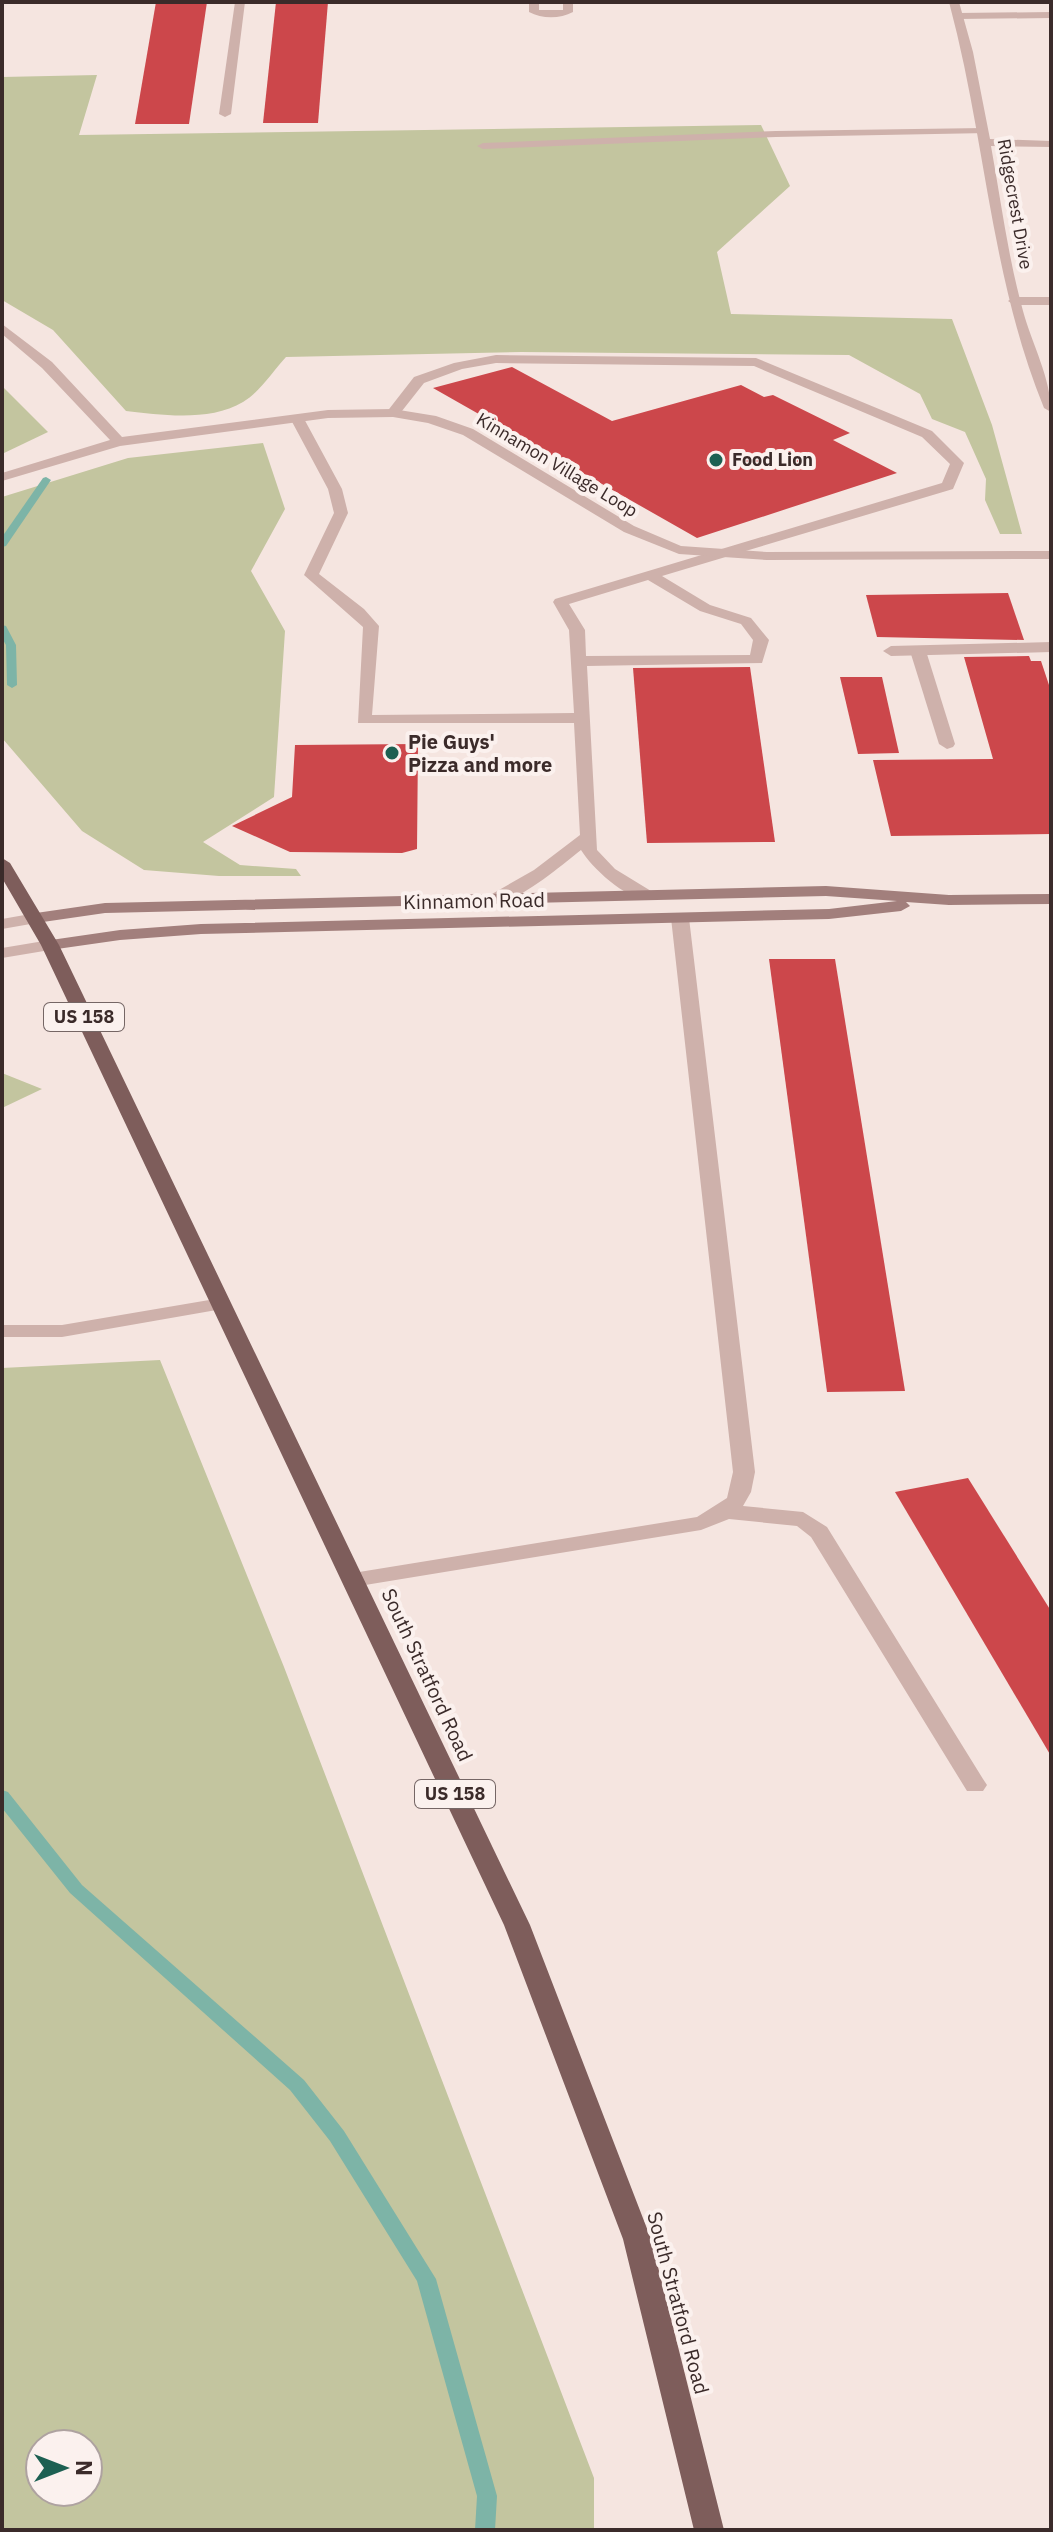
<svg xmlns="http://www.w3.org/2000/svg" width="1053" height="2532" font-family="'IBM Plex Sans',sans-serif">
  <rect width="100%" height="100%" fill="#f5e5e0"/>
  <!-- green -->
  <g fill="#c3c59f" fill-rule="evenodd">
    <path d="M 97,75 L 79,135 L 761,125 L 790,186 L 717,252 L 731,314 L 952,319 L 992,425 L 1022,534 L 1000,534 L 985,500 L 986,479 L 965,432 L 932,419 L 920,394 L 849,355 L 521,352 L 286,357 C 273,371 259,393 243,402 C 210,422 161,415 126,411 L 53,330 L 2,300 L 2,77 Z"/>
    <polygon points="2,386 48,432 2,454"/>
    <polygon points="263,443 285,509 251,571 285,631 274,797 203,842 240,865 296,869 301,876 219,876 144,870 82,831 2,738 2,497 128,458"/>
    <polygon points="2,1073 42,1089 2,1108"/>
    <path d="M 160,1360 L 284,1667 L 594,2478 L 594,2530 L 2,2530 L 2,1368 ZM 88,2444 L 88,2492 L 40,2492 L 40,2444 Z"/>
  </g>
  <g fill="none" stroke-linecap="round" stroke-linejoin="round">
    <!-- stream -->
    <g fill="#7db4a7" fill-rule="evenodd">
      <polygon points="46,477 51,480 6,546 2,547 2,537 43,478"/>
      <polygon points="2,625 6,626 16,645 17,685 12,688 7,685 6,645 2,638"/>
      <polygon points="2,1790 8,1792 82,1885 304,2080 344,2131 436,2279 497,2496 495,2530 475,2530 477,2496 417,2281 330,2141 290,2090 70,1893 2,1808"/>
    </g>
  </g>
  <!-- building -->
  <g fill="#cc474b">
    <polygon points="156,2 207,2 189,124 135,124"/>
    <polygon points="276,2 328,2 318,123 263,123"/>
    <polygon points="512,367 612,421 741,385 764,397 773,395 850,433 833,440 897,473 697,538 433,388"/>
    <polygon points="1008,593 1024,640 877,637 866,595"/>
    <polygon points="1029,656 1031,661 1041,661 1051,691 1051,834 891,836 873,760 993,759 964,657"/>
    <polygon points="750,667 775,842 647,843 633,668"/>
    <polygon points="840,677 882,677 899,753 858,754"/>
    <polygon points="418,744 417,849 402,853 290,852 232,826 292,797 295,745"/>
    <polygon points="769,959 835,959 905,1391 827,1392"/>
    <polygon points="968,1478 1051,1611 1051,1756 895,1492"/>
  </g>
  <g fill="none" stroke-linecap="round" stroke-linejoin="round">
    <!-- lane -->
    <g fill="#ceb1ab" fill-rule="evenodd">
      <path d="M 529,2 L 539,2 L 539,10 L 563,10 L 563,2 L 573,2 L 573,12 C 560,19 542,19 529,12 Z"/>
      <polygon points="1051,12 1051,18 958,19 953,16 958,13"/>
      <polygon points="984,128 988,129 988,133 776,137 483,149 477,146 483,143 776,131"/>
      <polygon points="1051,297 1051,305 1014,305 1008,301 1014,297"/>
      <path d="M 496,355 L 756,358 L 932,431 L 964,463 L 953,489 L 662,576 L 710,605 L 751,618 L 769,640 L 762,663 L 587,666 L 597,850 L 615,869 L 651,891 L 654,895 L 651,899 C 629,903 592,868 581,850 C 563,864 514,907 492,902 L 489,898 L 492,894 L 534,870 L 580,835 L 574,723 L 358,723 L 363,627 L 304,575 L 334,513 L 328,489 L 290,418 L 302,415 L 342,489 L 348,513 L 319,574 L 364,609 L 379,626 L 372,715 L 574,713 L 569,630 L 553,602 L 555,599 L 942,483 L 950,464 L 922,437 L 754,366 L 496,363 L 462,369 L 424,383 L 398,416 L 386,413 L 414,377 L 454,363 ZM 648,580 L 700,611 L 741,624 L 753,640 L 750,655 L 586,656 L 585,630 L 569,604 Z"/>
      <polygon points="918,646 926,651 955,744 953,747 947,749 939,744 910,651"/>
      <polygon points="680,913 689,918 755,1472 751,1492 743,1506 803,1512 827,1527 983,1779 987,1785 983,1791 967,1791 811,1537 797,1526 729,1519 701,1530 353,1587 345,1585 342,1580 345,1575 353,1573 697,1517 727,1498 733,1472 671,918"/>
    </g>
    <!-- street -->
    <g fill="#ceb1ab" fill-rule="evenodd">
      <polygon points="235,2 245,2 231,114 225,117 219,114"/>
      <path d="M 949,2 L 959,2 L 973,52 L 990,139 L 1051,141 L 1051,147 L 991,146 C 1001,201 1008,257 1023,311 C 1032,344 1051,378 1051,412 L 1044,408 C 990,276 986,139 949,2 Z"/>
      <polygon points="2,324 52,362 122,437 328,410 393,409 436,416 473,429 634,526 681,546 767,552 1051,551 1051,559 767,560 679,554 624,532 463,435 428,423 393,417 328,418 120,446 2,481 2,473 110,440 42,368 2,334"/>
      <polygon points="1051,642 1051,652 891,656 883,651 891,646"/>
      <polygon points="36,913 45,918 42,922 2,929 2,919"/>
      <polygon points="50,940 59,945 56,949 2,958 2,948"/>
      <polygon points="221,1298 231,1304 228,1308 62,1337 2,1337 2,1325 62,1325"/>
    </g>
    <!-- secondary -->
    <polygon fill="#a27f7c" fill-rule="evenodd" points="826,886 949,895 1051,894 1051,904 949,905 906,902 910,906 901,911 829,919 201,934 120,940 50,950 41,945 44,941 120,930 201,924 829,909 897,901 826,896 105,913 36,923 27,918 36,913 105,903"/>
    <!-- primary -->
    <polygon fill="#7e5d5b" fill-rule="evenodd" points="2,858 10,863 59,945 530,1925 651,2239 724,2530 694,2530 623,2239 504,1925 41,945 2,878"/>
  </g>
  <!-- markers -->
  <g fill="#1d6052" stroke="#fbf1ee" stroke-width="3">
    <circle cx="716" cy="460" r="8"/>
    <circle cx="392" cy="753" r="8"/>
  </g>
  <g text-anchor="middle" stroke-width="8" stroke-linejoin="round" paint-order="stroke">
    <!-- far-street labels -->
    <g font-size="18" fill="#3b2b2a" stroke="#fbf1ee">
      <text transform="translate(1015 204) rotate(80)" y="6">Ridgecrest Drive</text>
      <text transform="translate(557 465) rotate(31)" y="6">Kinnamon Village Loop</text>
    </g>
    <!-- far-poi labels -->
    <g font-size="18" font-weight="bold" fill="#3b2b2a" stroke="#fbf1ee" text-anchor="start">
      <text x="732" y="466">Food Lion</text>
    </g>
    <!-- shield labels -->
    <g fill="#fbf1ee" stroke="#756665" stroke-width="2">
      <rect x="44" y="1003" width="80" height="28" rx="6"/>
      <rect x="415" y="1780" width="80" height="28" rx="6"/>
    </g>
    <g font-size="18" font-weight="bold" fill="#3b2b2a">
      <text x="84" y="1023">US 158</text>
      <text x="455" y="1800">US 158</text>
    </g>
    <!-- poi labels -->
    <g font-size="20" font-weight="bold" fill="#3b2b2a" stroke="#fbf1ee" text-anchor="start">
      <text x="408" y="749">Pie Guys'<tspan x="408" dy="23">Pizza and more</tspan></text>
    </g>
    <!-- street labels -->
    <g font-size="20" fill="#3b2b2a" stroke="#fbf1ee">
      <text transform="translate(474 901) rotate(-1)" y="7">Kinnamon Road</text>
      <text transform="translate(427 1675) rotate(65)" y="7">South Stratford Road</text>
      <text transform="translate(678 2303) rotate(75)" y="7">South Stratford Road</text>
    </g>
  </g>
  <!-- border -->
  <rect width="1053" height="2532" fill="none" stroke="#3b2b2a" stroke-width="8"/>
  <!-- north arrow -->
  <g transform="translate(64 2468) rotate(90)"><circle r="38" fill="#fbf1ee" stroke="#aea2a0" stroke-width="2"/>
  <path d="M0-6L14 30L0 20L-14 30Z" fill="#1d6052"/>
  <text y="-12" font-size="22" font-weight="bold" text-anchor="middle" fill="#3b2b2a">N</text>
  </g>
</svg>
